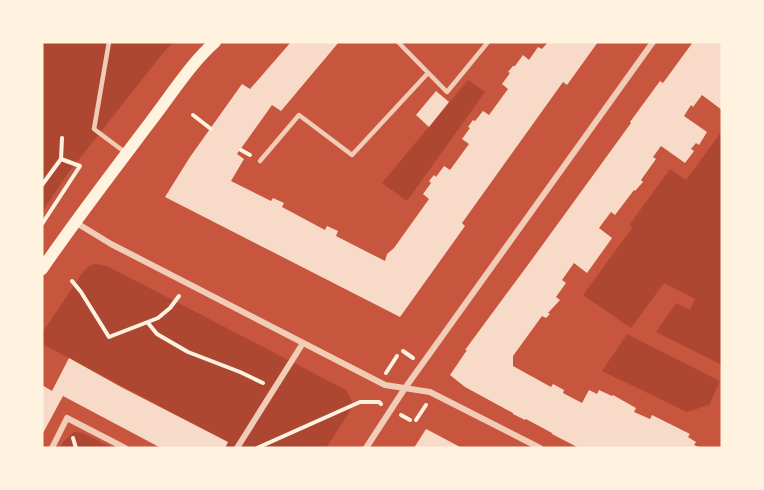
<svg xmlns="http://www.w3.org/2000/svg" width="764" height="490" font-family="'PT Serif',serif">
  <rect width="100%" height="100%" fill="#c8553d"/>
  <!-- green -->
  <g fill="#ae4732">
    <polygon points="42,42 174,42 163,53 69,172 42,212"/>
    <polygon points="468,80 485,92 407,201 382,183"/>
    <polygon points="722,131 722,365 656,332 676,303 690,310 695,299 664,283 631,328 583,295 632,228 630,224 670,169 686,180"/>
    <polygon points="95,264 107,266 346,390 352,401 350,411 326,448 227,448 225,447 228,442 42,344 42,333 83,272 89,266"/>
    <polygon points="627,334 720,381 709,405 687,412 602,371"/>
    <polygon points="74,432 83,433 112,448 60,448 64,441"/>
  </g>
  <!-- building -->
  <g fill="#f7dbc8">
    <polygon points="291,42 339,42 281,111 272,105 237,154 244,159 231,181 271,201 273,198 284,203 282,207 325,230 327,226 338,231 336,236 385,261 387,254 394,248 429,199 423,194 431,183 429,181 434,175 436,177 444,166 450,170 469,144 462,139 470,128 468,127 473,120 475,121 483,111 489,115 508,89 502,84 510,73 508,72 513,66 515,66 523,55 529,60 538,47 542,49 548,42 598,42 567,85 563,82 462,223 465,226 400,317 165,197 190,157 242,84 250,89"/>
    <polygon points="693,42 722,42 722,110 702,95 693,107 691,105 684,116 707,132 699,145 696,143 691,149 694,151 685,163 661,146 653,157 656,159 641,180 643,182 635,191 634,190 615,215 611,212 599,228 612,238 587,273 574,263 562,280 566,283 556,297 560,300 548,313 550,314 546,318 542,316 513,356 513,366 551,387 553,384 564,390 563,393 582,403 589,390 597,394 599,390 612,396 613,395 636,408 634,412 650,419 652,415 690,434 688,437 696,442 694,445 701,448 577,447 552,434 552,433 526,419 525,420 513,414 513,413 465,387 450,375 467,350 465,350 533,258 631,123 630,122 660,81 663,83"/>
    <polygon points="436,91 449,102 429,127 416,115"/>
    <polygon points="69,358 121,387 228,442 225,448 161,448 63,396 42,435 42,385 52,391"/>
    <polygon points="426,429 430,431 462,448 414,448"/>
  </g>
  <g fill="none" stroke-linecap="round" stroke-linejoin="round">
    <!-- path -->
    <g stroke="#fff3e0" stroke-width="4">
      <polyline points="193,115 211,129"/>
      <polyline points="241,150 250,155"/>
      <polyline points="42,185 61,159 62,138"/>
      <polyline points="42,224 80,166 61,159"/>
      <polyline points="72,281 81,292 109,337 158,318 170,308 179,296"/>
      <polyline points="148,323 157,334 188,352 240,372 263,383"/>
      <polyline points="403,351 413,358"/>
      <polyline points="386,373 397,356"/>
      <polyline points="401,415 410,420"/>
      <polyline points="416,420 426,405"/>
      <polyline points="73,438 76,448"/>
      <polyline points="257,448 360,402 379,402 381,404"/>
    </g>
    <!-- service -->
    <g stroke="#f1ccb7" stroke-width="4.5">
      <polyline points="109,42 94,129 126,153"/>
      <polyline points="398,42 447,92 488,42"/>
      <polyline points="260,161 299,115 352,155 428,73"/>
    </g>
    <!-- minor -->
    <g stroke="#f1ccb7" stroke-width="6">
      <polyline points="75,222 111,244 385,385 430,392 540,448"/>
      <polyline points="52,448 67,418 125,448"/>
      <polyline points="237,448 303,343"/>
      <polyline points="366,448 405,388 653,42"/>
    </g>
    <!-- secondary -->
    <path stroke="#fff3e0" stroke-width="12" d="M 42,269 C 77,218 114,170 151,121 C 171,95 191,63 215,42"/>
  </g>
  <!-- border -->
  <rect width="764" height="490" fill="none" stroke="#fff3e0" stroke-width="87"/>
</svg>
